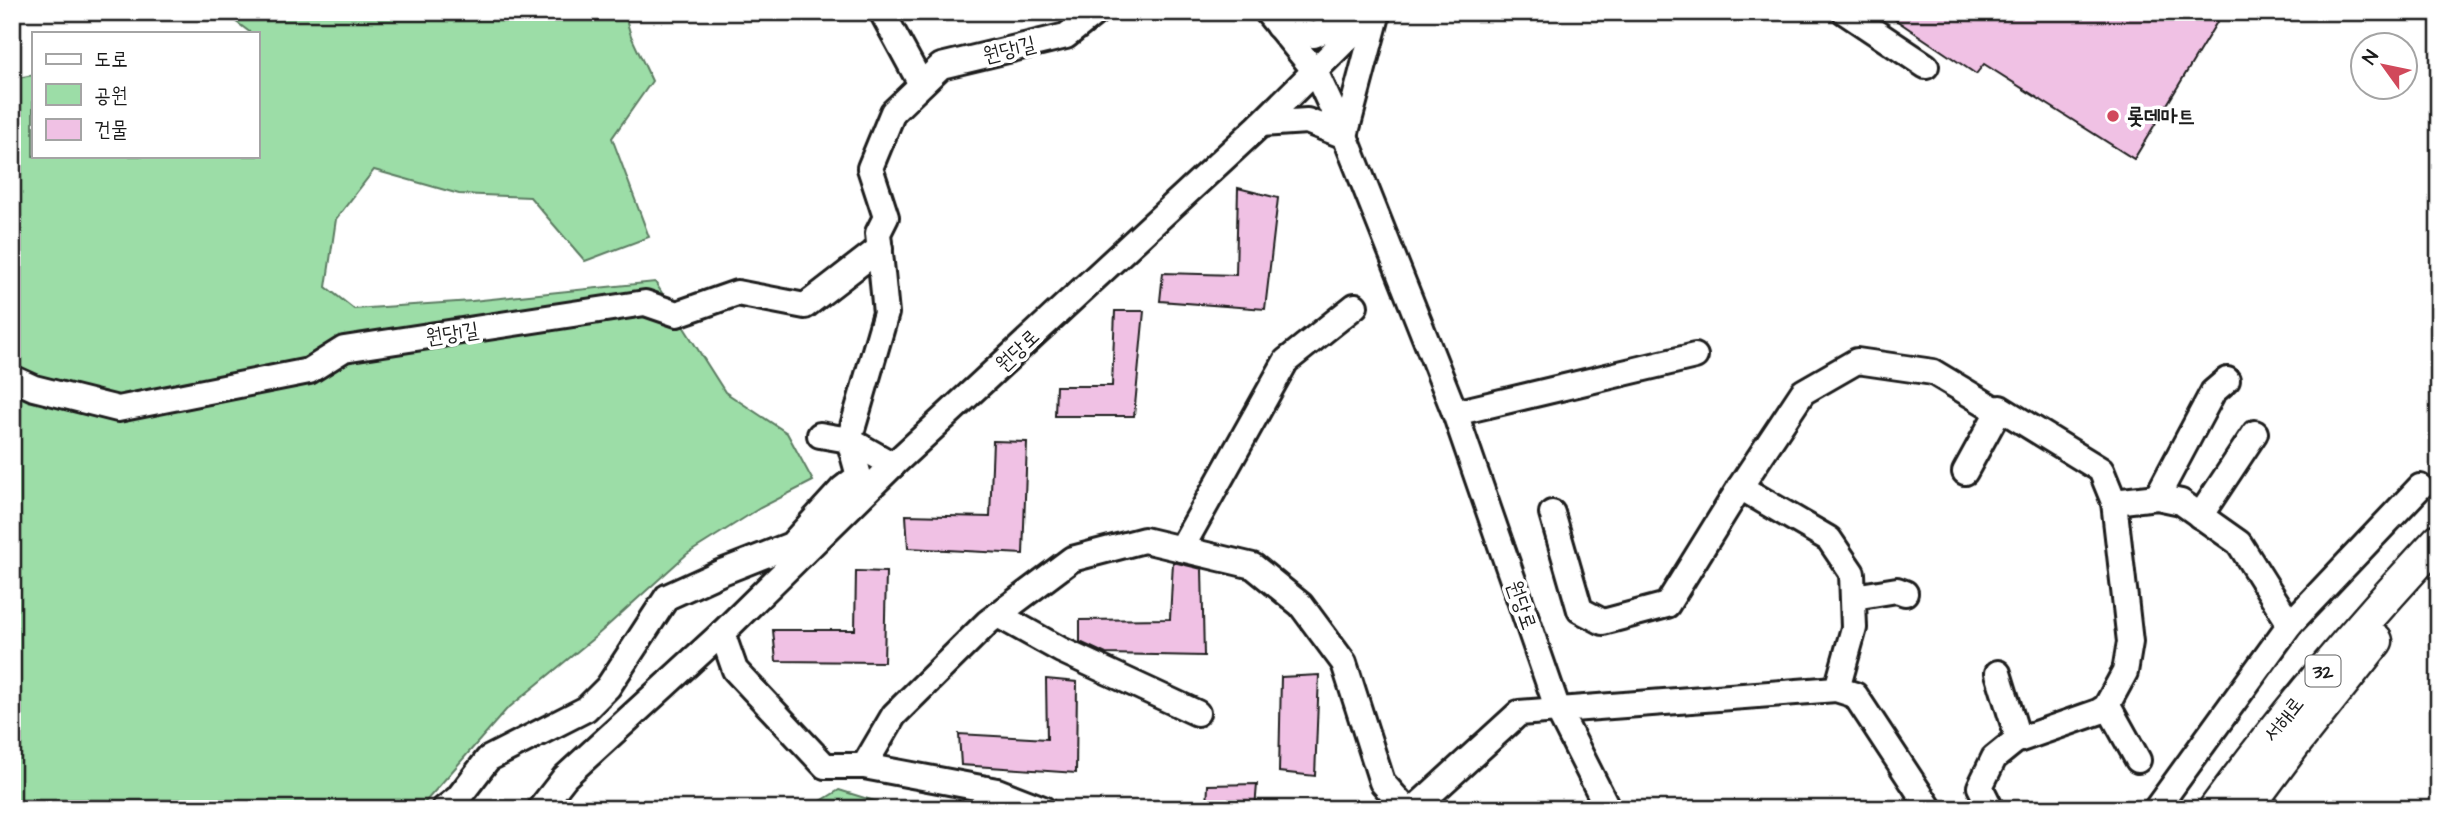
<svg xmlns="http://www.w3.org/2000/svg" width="2451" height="821" font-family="'Architects Daughter','Poor Story',sans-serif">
  <rect width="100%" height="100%" fill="#fff"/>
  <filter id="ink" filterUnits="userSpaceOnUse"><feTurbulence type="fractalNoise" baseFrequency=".0143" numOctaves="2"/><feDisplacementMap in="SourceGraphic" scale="14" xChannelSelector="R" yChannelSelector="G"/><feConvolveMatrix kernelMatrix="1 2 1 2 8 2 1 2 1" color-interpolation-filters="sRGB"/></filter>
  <g filter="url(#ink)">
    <!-- green -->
    <g fill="#9cdda7" stroke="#5c7c62" stroke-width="2">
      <polygon points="223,12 624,12 631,36 652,81 612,138 649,237 585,261 530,197 459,194 374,170 336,219 326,287 354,309 472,301 655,282 725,392 787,433 813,481 760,508 687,554 595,637 506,710 419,809 12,809 12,79 33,75 33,156 257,156 257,33 251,33"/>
      <polygon points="839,790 900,809 808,809"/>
    </g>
    <!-- building -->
    <g fill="#f0c1e4" stroke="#1c1c1c" stroke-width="2">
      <polygon points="1884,12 2223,12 2134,159 1984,64 1976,74"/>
      <polygon points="1238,188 1278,198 1265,309 1160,301 1163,273 1236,275"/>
      <polygon points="1115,311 1144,311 1134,416 1055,416 1056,386 1112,386"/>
      <polygon points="993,441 1027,442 1023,554 908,548 906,515 990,517"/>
      <polygon points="1173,562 1202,569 1204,656 1106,654 1080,642 1080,620 1170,619"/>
      <polygon points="856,571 886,572 884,662 776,661 773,630 855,630"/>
      <polygon points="1319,675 1315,776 1279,772 1281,677"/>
      <polygon points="1046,679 1077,682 1076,773 961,765 959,734 1047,739"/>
      <polygon points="1257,784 1255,809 1207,809 1208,785"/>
    </g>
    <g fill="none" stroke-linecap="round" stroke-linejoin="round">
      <defs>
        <g id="minor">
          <polyline points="882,12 921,84"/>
          <polyline points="1267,12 1315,71 1345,136 1455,413 1558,710 1608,809"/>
          <polyline points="1845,12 1926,66"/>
          <polyline points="1278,26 1314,35 1367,13"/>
          <polyline points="1261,124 1307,121 1345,136 1378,12"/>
          <polyline points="12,378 34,388 118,409 309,371 344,349 645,303 677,314 737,293 805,306 880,248"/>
          <polyline points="1455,413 1695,356"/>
          <polyline points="820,435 849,440 893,465"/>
          <polyline points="1965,472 2000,408 2101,470 2114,502 2157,497 2181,502 2239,543 2290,624"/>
          <polyline points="1740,487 1803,392 1857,361 1933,372 1998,411"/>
          <polyline points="2157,497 2213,392 2227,380"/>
          <polyline points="1552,513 1580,610 1603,622 1667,605 1740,487 1829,539 1852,573 1854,628 1837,689"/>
          <polyline points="2200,516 2255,433"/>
          <polyline points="1181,549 1286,361 1355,306"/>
          <polyline points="1854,597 1897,590 1905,593"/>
          <polyline points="998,615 1061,650 1197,713"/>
          <polyline points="722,633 735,670 825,766 864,766 997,791 1043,809"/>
          <polyline points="1998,673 2018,738 2015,741"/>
          <polyline points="2106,707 2108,706 2138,760"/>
          <polyline points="864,766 894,715 988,622 1072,559 1144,540 1253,566 1301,605 1344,663 1382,782 1406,809"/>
          <polyline points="444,809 458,798 488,759 586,709 608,687 667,597 722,572 791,545 842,489 859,476 849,440 886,313 878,233 886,217 870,168 893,112 941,66 1066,36 1096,12"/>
          <polyline points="540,809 565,777 722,633 893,465 1261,124 1374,12"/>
          <polyline points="1414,809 1519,713 1836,689 1855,695 1930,809"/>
          <polyline points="1991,809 1980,787 1994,758 2015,741 2098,712 2106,707 2125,672 2130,642 2114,502"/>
          <polyline points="2156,809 2290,624 2420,487"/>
        </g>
        <g id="major">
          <path d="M 2215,809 C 2284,714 2359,626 2439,540"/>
          <polyline points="2246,809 2295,743 2376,641"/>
        </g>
      </defs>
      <!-- minor casing -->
      <use href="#minor" stroke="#1c1c1c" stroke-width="30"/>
      <!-- major casing -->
      <use href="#major" stroke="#1c1c1c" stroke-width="37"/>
      <!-- minor -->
      <use href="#minor" stroke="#fff" stroke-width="24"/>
      <!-- major -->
      <use href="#major" stroke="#fff" stroke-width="32"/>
    </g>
  </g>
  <!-- markers -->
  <circle fill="#d1495b" stroke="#fff" stroke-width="2.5" cx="2113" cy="116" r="7"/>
  <g text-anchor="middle" stroke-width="7" stroke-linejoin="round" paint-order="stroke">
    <!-- shield labels -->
    <rect fill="#fff" stroke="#606060" stroke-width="2" x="2305.5" y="655.5" width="35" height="31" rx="5"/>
    <g font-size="19" font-weight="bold" fill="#1c1c1c">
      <text x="2323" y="678">32</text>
    </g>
    <!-- street labels -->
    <g font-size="21" fill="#1c1c1c" stroke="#fff">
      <text transform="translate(1009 49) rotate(-14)" y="7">원당1길</text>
      <text transform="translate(452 333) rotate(-9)" y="7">원당1길</text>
      <text transform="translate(1017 350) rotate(-43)" y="7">원당로</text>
      <text transform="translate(1522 605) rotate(71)" y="7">원당로</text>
      <text transform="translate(2283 719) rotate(-51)" y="7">서해로</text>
    </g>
    <!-- poi labels -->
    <g font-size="21" font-weight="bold" fill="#1c1c1c" stroke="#fff" text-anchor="start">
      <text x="2127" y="123">롯데마트</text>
    </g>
  </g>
  <!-- margin -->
  <rect width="2451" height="821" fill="none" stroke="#fff" stroke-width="42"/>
  <rect x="21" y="21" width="2409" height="779" fill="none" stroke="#1c1c1c" stroke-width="2.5" filter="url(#ink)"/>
  <!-- legend -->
  <rect x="32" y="32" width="228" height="126" fill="#ffffff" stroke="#a4a4a4" stroke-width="2"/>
  <rect x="46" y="54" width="35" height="10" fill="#ffffff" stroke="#a4a4a4" stroke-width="2"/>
  <text x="94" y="66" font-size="21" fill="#1c1c1c">도로</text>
  <rect x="46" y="84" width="35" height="21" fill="#9cdda7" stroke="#a4a4a4" stroke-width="2"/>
  <text x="94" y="102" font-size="21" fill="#1c1c1c">공원</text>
  <rect x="46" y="119" width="35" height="21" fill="#f0c1e4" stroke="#a4a4a4" stroke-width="2"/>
  <text x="94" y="136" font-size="21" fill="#1c1c1c">건물</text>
  <!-- north arrow -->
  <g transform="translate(2384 66) rotate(303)"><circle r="33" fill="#ffffff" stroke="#a4a4a4" stroke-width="2"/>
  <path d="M0-5L12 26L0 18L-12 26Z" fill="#d1495b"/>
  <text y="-10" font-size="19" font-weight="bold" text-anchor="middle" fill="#1c1c1c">N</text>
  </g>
</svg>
